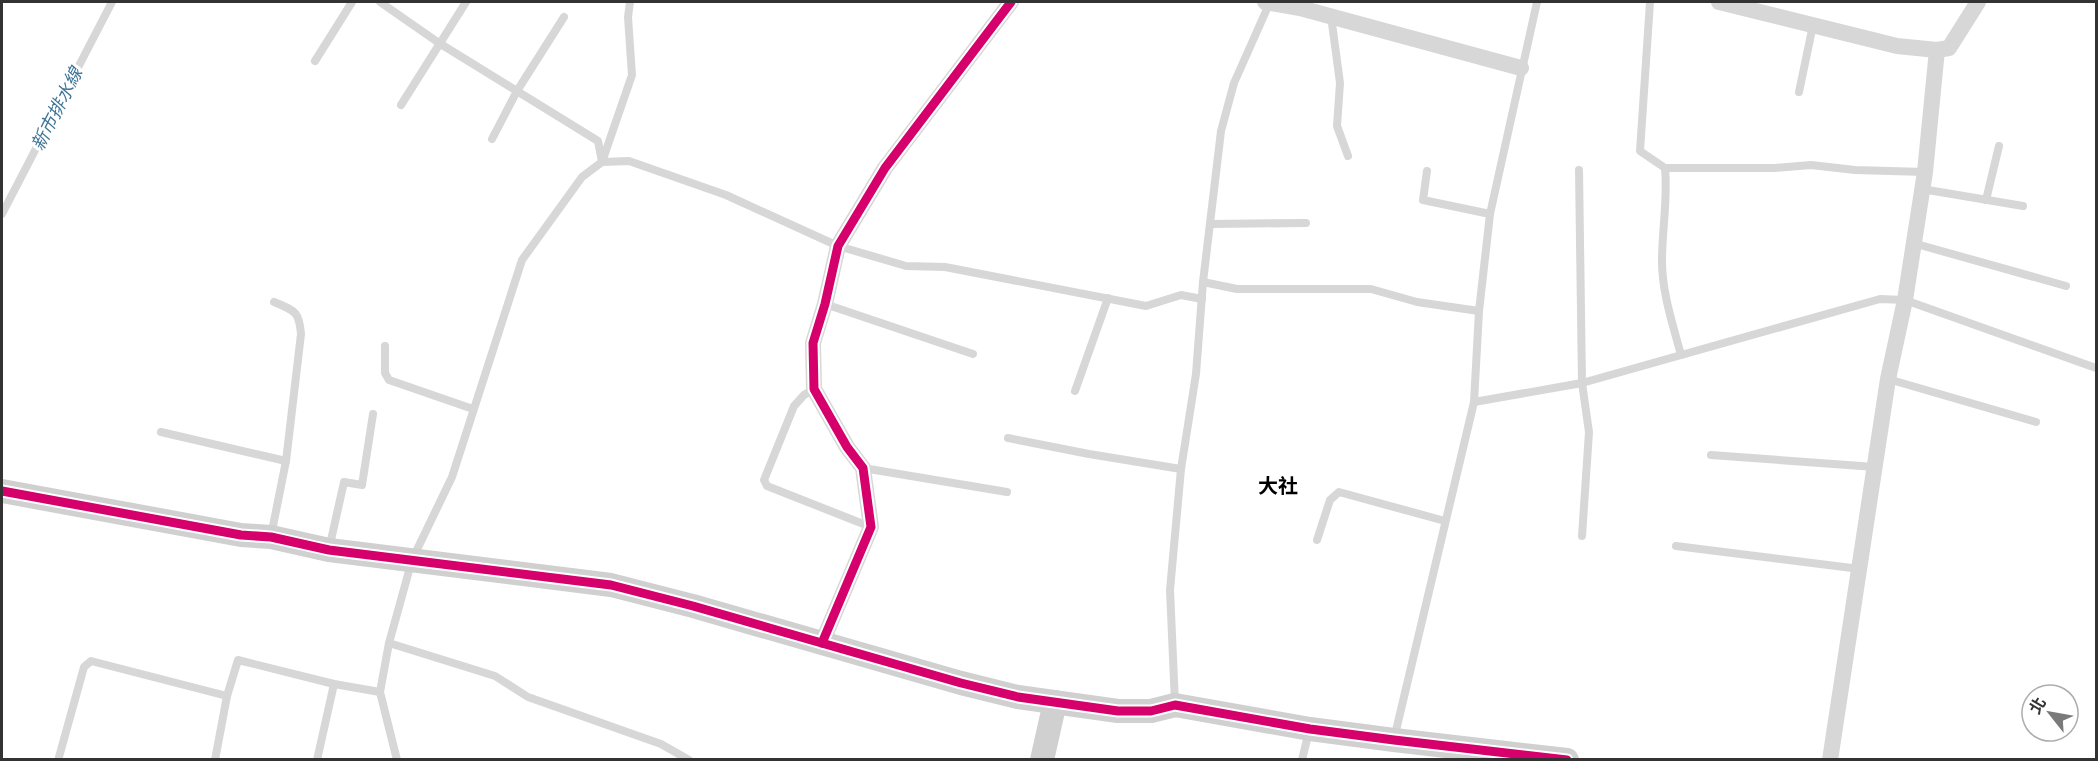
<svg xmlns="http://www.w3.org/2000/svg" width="2098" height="761" font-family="'Roboto Condensed','Noto Sans TC',sans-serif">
  <rect width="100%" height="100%" fill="#fff"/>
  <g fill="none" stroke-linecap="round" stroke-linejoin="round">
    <!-- lane -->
    <g stroke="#d7d7d7" stroke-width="8">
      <polyline points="380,2 439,43 598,141 602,162 629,161 726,195 838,246 906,266 945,267 1146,306 1181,295 1202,299"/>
      <path d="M 1650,2 L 1640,151 L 1665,168 C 1668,199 1662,230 1662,261 C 1662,293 1673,325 1681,355"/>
      <polyline points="1331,16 1340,83 1337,126 1348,156"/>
      <polyline points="315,61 352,2"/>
      <polyline points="1799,92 1813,25"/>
      <polyline points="401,105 466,2"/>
      <polyline points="492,139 517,91 564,17"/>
      <polyline points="1665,168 1775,168 1811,165 1855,170 1925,172"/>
      <polyline points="1579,170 1582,383 1589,432 1582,536"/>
      <polyline points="1427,171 1423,200 1490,214"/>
      <polyline points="1922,189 2023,206"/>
      <polyline points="1986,200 1999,146"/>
      <polyline points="2,214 112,2"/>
      <polyline points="1210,224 1306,223"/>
      <polyline points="1913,243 2066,286"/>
      <polyline points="1203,282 1237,289 1371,289 1417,302 1479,311"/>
      <polyline points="825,304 973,354"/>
      <polyline points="385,346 385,373 389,380 473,409"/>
      <polyline points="1888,379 2036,422"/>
      <polyline points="814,389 804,395 794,406 764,480 767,486 871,527"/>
      <polyline points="1075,391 1108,298"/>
      <polyline points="1474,402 1582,383 1880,299 1905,300 2096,368"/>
      <polyline points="161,432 286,461"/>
      <polyline points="1008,438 1089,454 1181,469"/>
      <polyline points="1711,455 1875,467"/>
      <polyline points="863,468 1007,492"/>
      <path d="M 271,536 L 286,461 L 301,334 C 299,311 295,311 274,302"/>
      <polyline points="1317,540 1330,500 1339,492 1445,521"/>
      <polyline points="1676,546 1860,569"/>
      <polyline points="329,549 344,482 362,485 373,414"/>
      <polyline points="389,643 495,676 528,697 661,744 689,760"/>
      <polyline points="1175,703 1170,590 1181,469 1196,374 1203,282 1221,131 1234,83 1270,2"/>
      <polyline points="1394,739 1474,402 1479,311 1490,214 1537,2"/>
      <polyline points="59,757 84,667 91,661 227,696"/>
      <polyline points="215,760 227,696 238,660 334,684 380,692"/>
      <polyline points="317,760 334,684"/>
      <polyline points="397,760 380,692 389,643 412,560 452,477 522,260 582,177 602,162 632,75 628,17 630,2"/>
      <polyline points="1302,760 1309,731"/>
    </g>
    <!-- street -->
    <g stroke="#d7d7d7" stroke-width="16">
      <polyline points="1265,2 1300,8 1521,68"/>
      <polyline points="1719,2 1897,46 1937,50 1949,48 1978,2"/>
      <polyline points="822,643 871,527 863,468 847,447 814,389 813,343 825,304 838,246 885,168 1011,2"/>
      <polyline points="1830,760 1888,379 1905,300 1925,172 1937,50"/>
    </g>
    <!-- secondary -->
    <g stroke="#d0d0d0" stroke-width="24">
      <polyline points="2,491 241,535 271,537 329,550 611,585 693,606 961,683 1018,697 1118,711 1151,711 1175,705 1310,729 1394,740 1567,760"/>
      <polyline points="1042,760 1055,702"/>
    </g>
    <defs>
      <g id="cycleway">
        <polyline points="2,491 241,535 271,537 329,550 611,585 693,606 961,683 1018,697 1118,711 1151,711 1175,705 1310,729 1394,740 1567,760"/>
        <polyline points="822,643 871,527 863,468 847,447 814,389 813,343 825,304 838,246 885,168 1011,2"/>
      </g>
    </defs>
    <!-- cycleway casing -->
    <use href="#cycleway" stroke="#fff" stroke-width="13"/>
    <!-- cycleway -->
    <use href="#cycleway" stroke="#d6006c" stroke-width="9"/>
  </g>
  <g text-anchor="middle" stroke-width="6" stroke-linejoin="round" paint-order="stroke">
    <!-- water labels -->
    <g font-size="18" font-style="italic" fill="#3f7597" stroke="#fff">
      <text transform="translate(57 109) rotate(-63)" y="6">新市排水線</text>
    </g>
    <!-- quarter labels -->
    <g font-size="20" font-weight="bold" fill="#000" stroke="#fff">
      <text x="1278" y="493">大社</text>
    </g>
  </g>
  <!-- border -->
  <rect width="2098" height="761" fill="none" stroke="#333333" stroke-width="6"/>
  <!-- north arrow -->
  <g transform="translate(2050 713) rotate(301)"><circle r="28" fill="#ffffff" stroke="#adadad" stroke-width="1.5"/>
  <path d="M0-4.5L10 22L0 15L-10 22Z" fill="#7a7a7a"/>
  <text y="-9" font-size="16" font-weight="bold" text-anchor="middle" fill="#333333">北</text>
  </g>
</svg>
